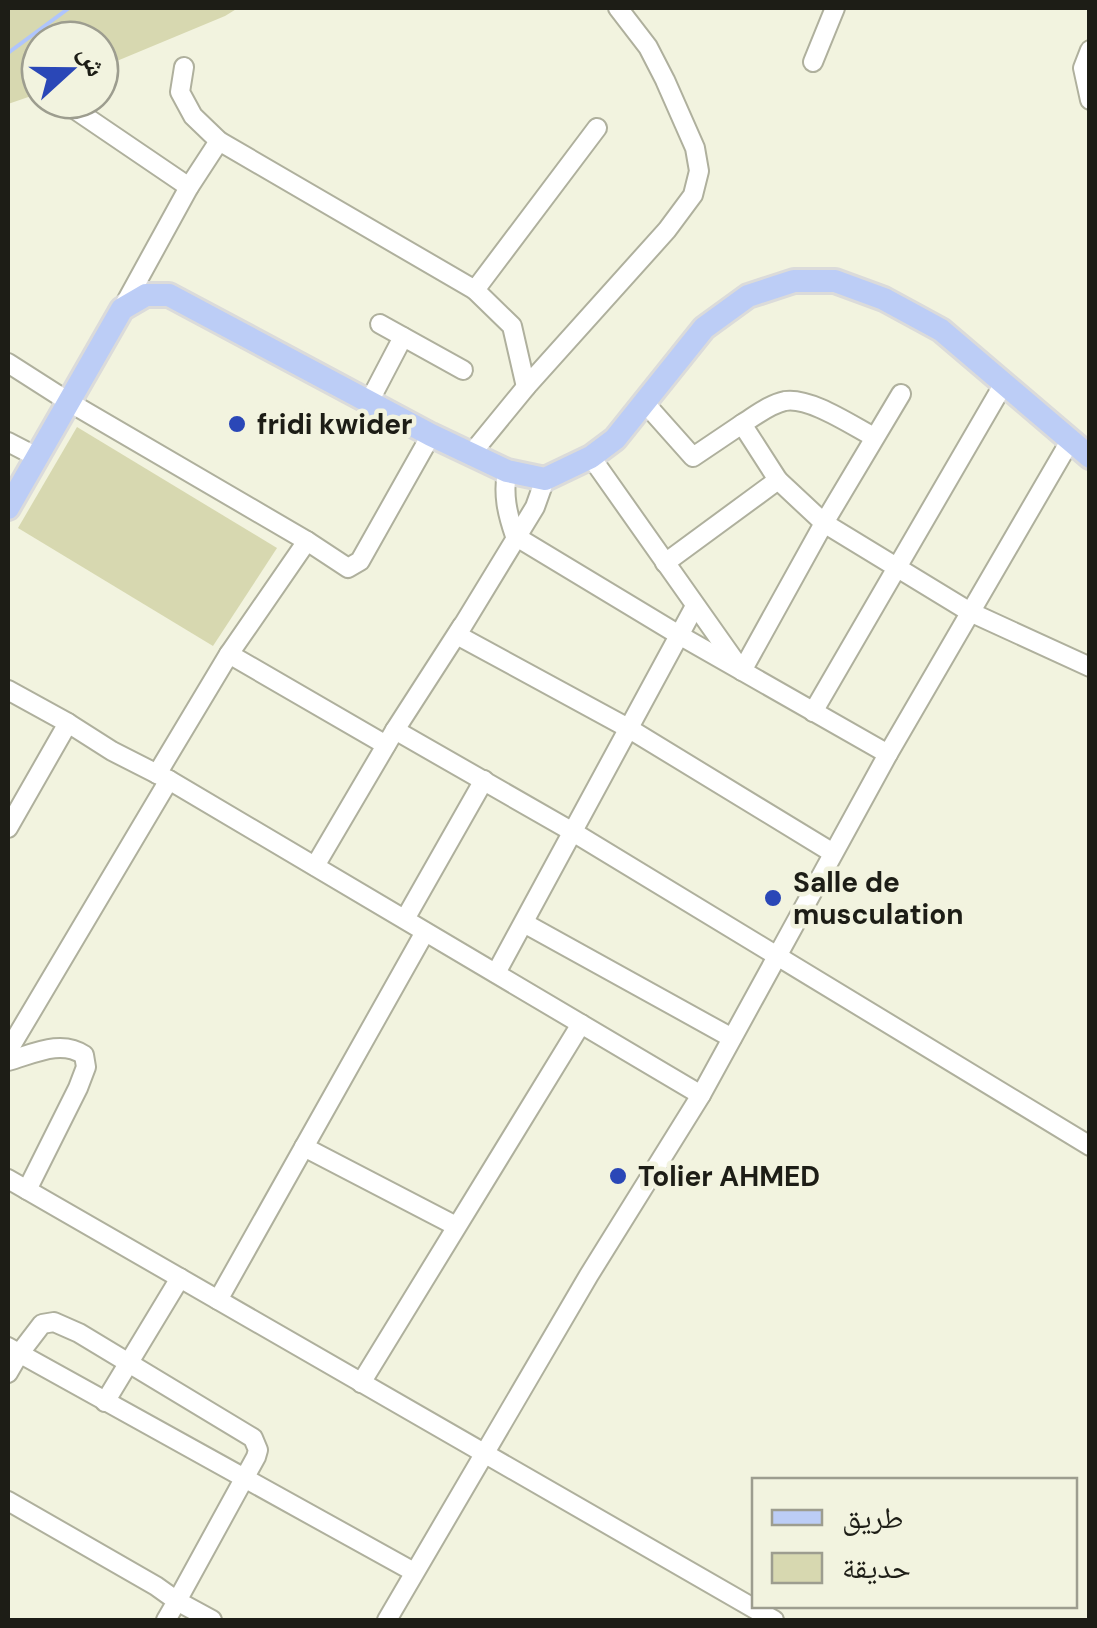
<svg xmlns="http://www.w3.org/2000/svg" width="1097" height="1628" font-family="'DM Sans','Noto Naskh Arabic',sans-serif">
  <rect width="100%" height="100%" fill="#f2f3df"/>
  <!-- green -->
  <g fill="#d7d8b0">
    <polygon points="8,8 238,8 225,16 100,68 100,40 40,40 40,93 8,104"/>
    <polygon points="77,427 277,548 213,646 18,528"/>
  </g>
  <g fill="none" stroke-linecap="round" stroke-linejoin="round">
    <!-- stream -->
    <polyline stroke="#afc5fc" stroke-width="4" points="8,53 69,8"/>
    <defs>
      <g id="minor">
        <polyline points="1090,50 1083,68 1090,100"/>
        <polyline points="813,62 835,8"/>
        <polyline points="184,67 180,92 193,116 219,141 475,290"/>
        <polyline points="61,100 189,187"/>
        <polyline points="122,309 189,187 219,141"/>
        <polyline points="380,324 463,370"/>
        <polyline points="8,363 69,402 307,541"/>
        <polyline points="526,387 512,326 475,290 597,128"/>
        <polyline points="369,402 403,337"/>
        <polyline points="644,402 693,457 742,424 778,480 665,563"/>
        <path d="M 742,424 C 755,416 770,404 785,401 C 810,397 851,425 874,437"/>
        <polyline points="8,442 37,457"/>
        <polyline points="472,453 526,387 667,230 693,195 699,171 695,148 665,80 648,47 618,8"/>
        <polyline points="591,457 742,671 824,523 901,394"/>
        <path d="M 507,471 C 503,495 507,513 515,536 L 679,635 L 888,754"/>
        <polyline points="545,479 535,507 457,635 628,728 833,853"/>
        <polyline points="778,480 824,523 970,612 1090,667"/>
        <polyline points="229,654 386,745"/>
        <polyline points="8,690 68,723 8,828"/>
        <polyline points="813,712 1003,385"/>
        <polyline points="68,723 112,751 169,780 701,1095"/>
        <polyline points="395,730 573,832 1090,1146"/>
        <polyline points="157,774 229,654 307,541 348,568 360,561 431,435"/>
        <polyline points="315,866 395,730 462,626"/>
        <polyline points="405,919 484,780"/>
        <polyline points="524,923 732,1038"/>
        <polyline points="496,973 695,606"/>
        <polyline points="8,1051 169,780"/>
        <path d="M 8,1061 C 33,1054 61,1039 84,1055 L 86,1067 L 78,1088 L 27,1190"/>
        <polyline points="304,1147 456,1226"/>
        <polyline points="8,1179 774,1620"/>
        <polyline points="218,1300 425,932"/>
        <polyline points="8,1347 414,1572"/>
        <polyline points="8,1373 19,1354 42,1324 54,1322 79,1333 253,1438 258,1450 256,1457 177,1601 212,1620"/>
        <polyline points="361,1383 581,1024"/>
        <polyline points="105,1402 180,1278"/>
        <polyline points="8,1501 156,1586 177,1601 166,1620"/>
        <polyline points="387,1620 589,1275 701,1095 888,754 1070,441"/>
      </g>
      <polyline id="major" points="8,508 122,309 146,295 169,295 431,435 507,471 545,479 591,457 615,439 704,328 748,296 794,281 835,281 884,299 941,330 1090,457"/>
    </defs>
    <!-- minor casing -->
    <use href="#minor" stroke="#afb09d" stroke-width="22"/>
    <!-- major casing -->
    <use href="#major" stroke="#dbdbda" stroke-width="28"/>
    <!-- minor -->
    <use href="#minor" stroke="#fff" stroke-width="18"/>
    <!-- major -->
    <use href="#major" stroke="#bccdf6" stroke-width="22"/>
  </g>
  <!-- markers -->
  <g fill="#2a47b7" stroke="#f2f3df" stroke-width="4">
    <circle cx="237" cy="424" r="10"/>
    <circle cx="773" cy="898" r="10"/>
    <circle cx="618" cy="1176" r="10"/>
  </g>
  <g text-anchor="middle" stroke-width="9" stroke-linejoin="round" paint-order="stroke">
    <!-- poi labels -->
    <g font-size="28" font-weight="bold" fill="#1d1d16" stroke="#f2f3df" text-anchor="start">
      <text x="257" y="434">fridi kwider</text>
      <text x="793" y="892">Salle de<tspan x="793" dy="32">musculation</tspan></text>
      <text x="638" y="1186">Tolier AHMED</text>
    </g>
  </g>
  <!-- border -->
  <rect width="1097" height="1628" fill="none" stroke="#1d1d16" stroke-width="20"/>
  <!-- legend -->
  <rect x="752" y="1478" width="325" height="130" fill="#f2f3df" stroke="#9d9d8f" stroke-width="2.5"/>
  <rect x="772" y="1510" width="50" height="15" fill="#bccdf6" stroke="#9d9d8f" stroke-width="2.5"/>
  <text x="842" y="1528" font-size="30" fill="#1d1d16">طريق</text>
  <rect x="772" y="1553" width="50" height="30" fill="#d7d8b0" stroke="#9d9d8f" stroke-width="2.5"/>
  <text x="842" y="1578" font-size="30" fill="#1d1d16">حديقة</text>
  <!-- north arrow -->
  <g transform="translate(70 70) rotate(69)"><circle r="48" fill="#f2f3df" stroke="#9d9d8f" stroke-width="2.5"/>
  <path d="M0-8L18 38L0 25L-18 38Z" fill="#2a47b7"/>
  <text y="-15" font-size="28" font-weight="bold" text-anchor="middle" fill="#1d1d16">ش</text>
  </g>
</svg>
